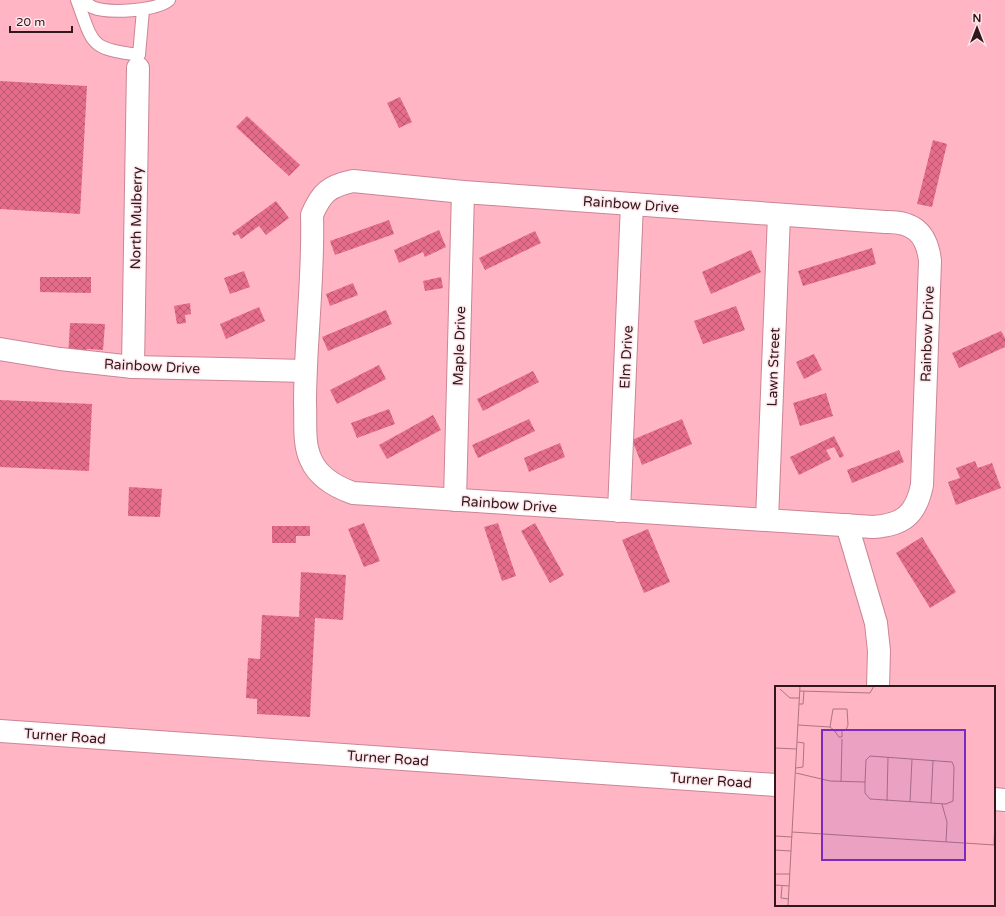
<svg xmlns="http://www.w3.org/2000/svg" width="1005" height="916" font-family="'Varela Round',sans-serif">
  <defs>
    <pattern id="building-cross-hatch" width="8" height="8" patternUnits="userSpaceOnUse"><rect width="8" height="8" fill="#e56c8a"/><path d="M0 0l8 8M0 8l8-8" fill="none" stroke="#ba5870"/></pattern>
  </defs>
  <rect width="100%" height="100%" fill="#ffb5c3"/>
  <!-- building -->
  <g fill="url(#building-cross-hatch)">
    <polygon points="0,81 87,86 80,214 0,209"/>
    <polygon points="400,97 412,122 399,128 387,103"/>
    <polygon points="247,116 300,165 289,176 236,127"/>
    <polygon points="933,140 947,144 932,207 917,204"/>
    <polygon points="276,201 289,218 266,235 259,226 241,239 238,234 234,236 232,233"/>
    <polygon points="389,220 394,234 335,255 330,241"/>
    <polygon points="439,230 446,247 425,257 423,252 399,263 394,250"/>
    <polygon points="535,231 541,243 485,270 479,258"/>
    <polygon points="872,248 876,264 803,286 798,271"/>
    <polygon points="751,250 761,272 711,294 702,272"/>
    <polygon points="244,271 250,287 230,294 224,278"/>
    <polygon points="40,277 91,277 91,293 40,292"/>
    <polygon points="441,277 443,288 425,291 423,281"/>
    <polygon points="353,283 358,295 330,306 326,294"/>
    <polygon points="190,303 191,314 185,315 186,323 177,324 174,306"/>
    <polygon points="736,306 745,330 703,344 694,321"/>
    <polygon points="259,307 265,321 226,339 220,324"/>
    <polygon points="386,310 392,324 328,351 322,337"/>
    <polygon points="70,323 105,324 103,350 87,349 86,360 68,359"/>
    <polygon points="1001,331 1005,338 1005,347 959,368 952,353"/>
    <polygon points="814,354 822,370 804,379 796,362"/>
    <polygon points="379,365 386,379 337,404 330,390"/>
    <polygon points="533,371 539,382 483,411 477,399"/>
    <polygon points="826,393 833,416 800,426 793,403"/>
    <polygon points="0,400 92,404 89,471 0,467"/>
    <polygon points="389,409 395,424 357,438 351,423"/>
    <polygon points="433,415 441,430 387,459 379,445"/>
    <polygon points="529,419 535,431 478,458 472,445"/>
    <polygon points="682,419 692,444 642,465 632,440"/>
    <polygon points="834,436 844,456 840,458 834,447 826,450 831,459 799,475 790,457"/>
    <polygon points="560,443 565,457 529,472 524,458"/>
    <polygon points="899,450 904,462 852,483 847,470"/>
    <polygon points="975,461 978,468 992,463 1001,488 956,505 948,482 960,478 956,468"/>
    <polygon points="129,487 162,489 160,517 128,516"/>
    <polygon points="364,523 380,561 364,567 348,529"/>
    <polygon points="498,523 516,576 502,581 484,527"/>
    <polygon points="535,523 564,575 550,583 521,531"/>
    <polygon points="272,526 310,526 310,536 296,536 296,543 272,543"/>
    <polygon points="648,529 670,582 644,593 622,540"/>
    <polygon points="922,537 956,592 930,608 896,553"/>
    <polygon points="301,572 346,575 343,620 315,618 310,717 257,714 257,699 246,698 248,658 260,659 262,615 299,617"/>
  </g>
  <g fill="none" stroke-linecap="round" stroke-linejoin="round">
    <defs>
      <g id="lane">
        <path d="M 77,0 C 94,46 89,48 139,55 L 143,10"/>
        <path d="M 82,0 C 85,2 89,5 92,7 C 108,14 156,11 169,0"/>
      </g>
      <g id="street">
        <path d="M 353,181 L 463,192 L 885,222 C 913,221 927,233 930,261 L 922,485 C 916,515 903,525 873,527 L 353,493 C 336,487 319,478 311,460 C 303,443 306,423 305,404 C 305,341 314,278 312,215 C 321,193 329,186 353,181 Z"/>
        <polyline points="0,349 60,359 133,367 305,371"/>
        <polyline points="133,367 138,68"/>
        <polyline points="455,500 463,192"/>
        <polyline points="619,511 632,204"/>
        <polyline points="767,520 779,215"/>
        <polyline points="847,525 876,623 879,651 878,687"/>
        <polyline points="0,731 776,785"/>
        <polyline points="994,799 1005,800"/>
      </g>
    </defs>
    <!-- lane casing -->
    <use href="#lane" stroke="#cb8594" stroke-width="14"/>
    <!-- street casing -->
    <use href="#street" stroke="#cb8594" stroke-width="24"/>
    <!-- lane -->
    <use href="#lane" stroke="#fff" stroke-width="12"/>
    <!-- street -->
    <use href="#street" stroke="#fff" stroke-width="22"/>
  </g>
  <g text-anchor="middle" stroke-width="3" stroke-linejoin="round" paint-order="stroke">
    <!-- street labels -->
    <g font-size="14" fill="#31161c" stroke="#fee6ea">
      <text transform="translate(631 204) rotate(4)" y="5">Rainbow Drive</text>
      <text transform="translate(136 218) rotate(-89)" y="5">North Mulberry</text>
      <text transform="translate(927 334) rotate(-88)" y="5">Rainbow Drive</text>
      <text transform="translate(459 346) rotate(-88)" y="5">Maple Drive</text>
      <text transform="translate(626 357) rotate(-87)" y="5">Elm Drive</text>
      <text transform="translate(152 366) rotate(3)" y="5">Rainbow Drive</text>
      <text transform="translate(773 367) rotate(-88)" y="5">Lawn Street</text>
      <text transform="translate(509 504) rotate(4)" y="5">Rainbow Drive</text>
      <text transform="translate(65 736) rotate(4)" y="5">Turner Road</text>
      <text transform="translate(388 758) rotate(4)" y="5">Turner Road</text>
      <text transform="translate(711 780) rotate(4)" y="5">Turner Road</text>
    </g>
  </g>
  <!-- overview -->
  <g transform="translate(775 686)">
    <rect width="220" height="220" fill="#ffb5c3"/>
    <path fill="none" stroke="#ad7580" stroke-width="1" d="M 5,3 L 15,12 L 25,12M 25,5 L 95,7 L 99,0M 24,18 L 28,18 L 29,5M 23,39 L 55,41 L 58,23 L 72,23 L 73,39 L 71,44 L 60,45 L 55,41M 58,43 L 64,51 L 67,51 L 67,45M 0,62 L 22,63M 95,70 L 177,76 L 179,81 L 178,115 L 171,118 L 95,113 L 90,107 L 90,96 L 91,74 ZM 21,82 L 28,81 L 29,57 L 22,56M 21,87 L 55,95 L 90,96M 66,96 L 67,53M 112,115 L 113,71M 135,116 L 137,73M 156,117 L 158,74M 167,118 L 172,136 L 171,156M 17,146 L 220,159M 0,150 L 17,151M 219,159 L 220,135M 0,164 L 16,165M 0,188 L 15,188M 0,199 L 14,200M 7,200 L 6,212 L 14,213M 13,220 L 25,0"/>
    <path fill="#7b2cbf" fill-opacity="0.15" stroke="#7b2cbf" stroke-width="2" d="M 47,44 L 190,44 L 190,174 L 47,174 Z"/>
    <rect width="220" height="220" fill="none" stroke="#31161c" stroke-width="2"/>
  </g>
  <!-- north arrow -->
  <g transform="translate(977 28)" stroke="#fee6ea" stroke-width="3" paint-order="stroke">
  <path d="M0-3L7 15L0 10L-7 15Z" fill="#31161c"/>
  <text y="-6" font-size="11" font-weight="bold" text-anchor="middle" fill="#31161c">N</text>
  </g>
  <!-- scale -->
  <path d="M10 26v6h62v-6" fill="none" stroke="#31161c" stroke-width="2"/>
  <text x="16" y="26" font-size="12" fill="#31161c" stroke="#fee6ea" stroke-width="3" paint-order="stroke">20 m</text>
</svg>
